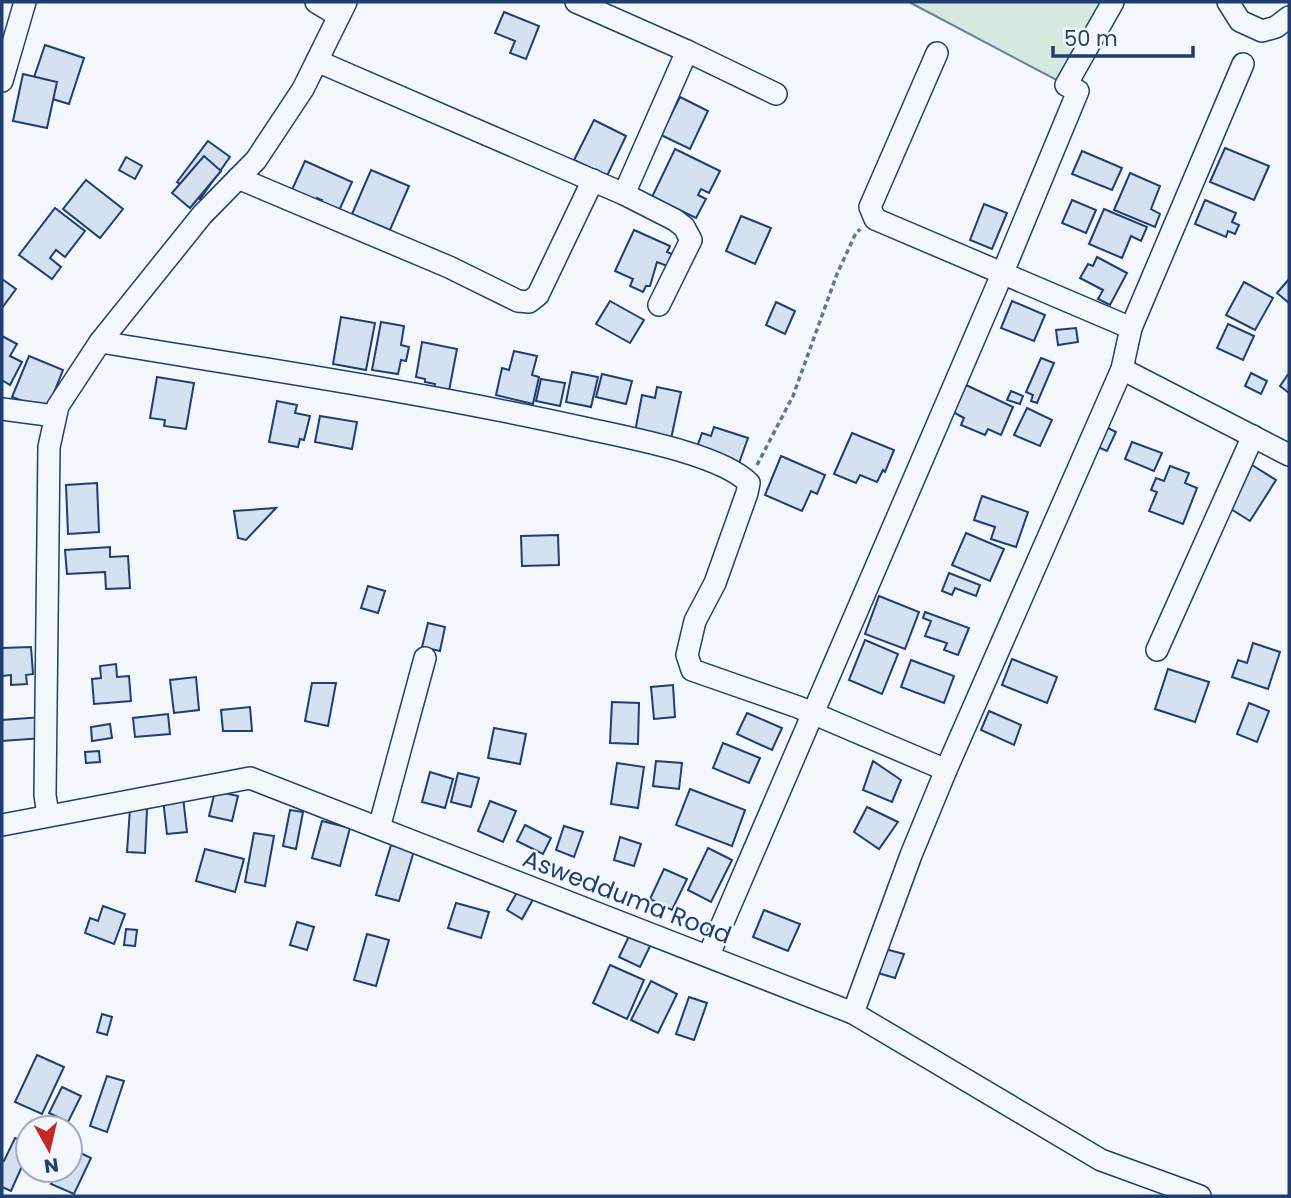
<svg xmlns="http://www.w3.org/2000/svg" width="1291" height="1198" font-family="Poppins,sans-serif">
  <rect width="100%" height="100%" fill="#f4f7fb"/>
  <!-- green -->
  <polygon fill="#d7e8df" stroke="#687fa3" stroke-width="2" points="909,2 1114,2 1066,85"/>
  <!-- building -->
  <g fill="#d5e0f0" stroke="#1d3f73" stroke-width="2">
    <polygon points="504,12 539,26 526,59 510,53 515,41 495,33"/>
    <polygon points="45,45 84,58 69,104 29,92"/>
    <polygon points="23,74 57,82 47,128 13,121"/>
    <polygon points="680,97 708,111 690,149 661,135"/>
    <polygon points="594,120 626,136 607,176 574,160"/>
    <polygon points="208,141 230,157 200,199 177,182"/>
    <polygon points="1225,148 1269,166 1254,200 1210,182"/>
    <polygon points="675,149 720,171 709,193 701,189 698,195 706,199 696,218 652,197"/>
    <polygon points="1082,151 1122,168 1112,190 1072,174"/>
    <polygon points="204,156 221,171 190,208 172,193"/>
    <polygon points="126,157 142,166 135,179 119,170"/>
    <polygon points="305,161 352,182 337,215 319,207 322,200 317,198 315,203 291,192"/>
    <polygon points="371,170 409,186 390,230 352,214"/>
    <polygon points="1130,173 1160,186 1151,209 1160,214 1155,227 1114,210"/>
    <polygon points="86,180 123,209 100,238 63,209"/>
    <polygon points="1072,200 1096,210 1086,233 1062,223"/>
    <polygon points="1205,200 1236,213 1232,222 1239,225 1235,234 1228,231 1226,237 1195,224"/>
    <polygon points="984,204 1007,213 992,249 970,240"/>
    <polygon points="55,208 85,231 65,257 56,250 50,258 61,267 52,279 19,255"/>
    <polygon points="1104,209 1147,227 1141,241 1131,236 1122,258 1089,244"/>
    <polygon points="741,216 771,228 755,264 726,251"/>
    <polygon points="634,230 670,246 667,252 672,254 667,266 657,262 650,286 646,286 643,292 630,286 633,279 615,271"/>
    <polygon points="1097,257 1127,273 1110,305 1098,299 1103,290 1080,278 1088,264 1093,266"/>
    <polygon points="2,279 16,289 2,308"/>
    <polygon points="1289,279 1289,303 1277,293"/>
    <polygon points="1244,282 1273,298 1255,330 1226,315"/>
    <polygon points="610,301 644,320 630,343 596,324"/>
    <polygon points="1012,301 1045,315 1034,341 1001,328"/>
    <polygon points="776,302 795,311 785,334 766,325"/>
    <polygon points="341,317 375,323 366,370 333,364"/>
    <polygon points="381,322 404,326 401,345 409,347 406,361 401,360 398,374 372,370"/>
    <polygon points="1228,324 1254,336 1243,360 1217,348"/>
    <polygon points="1076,328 1078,342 1058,345 1056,330"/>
    <polygon points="2,336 17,344 10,356 22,362 10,385 2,380"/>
    <polygon points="422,342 457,349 449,391 434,388 435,384 425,382 425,379 416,377"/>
    <polygon points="514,351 537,356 532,375 539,377 533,404 496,395 502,368 509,370"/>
    <polygon points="29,356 63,370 47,410 12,397"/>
    <polygon points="1041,358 1054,363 1037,403 1031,401 1033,395 1026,392"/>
    <polygon points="572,372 598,377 591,407 566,402"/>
    <polygon points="1251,373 1267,381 1261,394 1245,386"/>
    <polygon points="1289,373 1289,393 1280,386"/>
    <polygon points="602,374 632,381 626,404 596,397"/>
    <polygon points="157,377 194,383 186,429 164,426 165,420 150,418"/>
    <polygon points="541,379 565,383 560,406 536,401"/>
    <polygon points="966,385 1013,407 1001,435 988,429 985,435 961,425 964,418 953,412"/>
    <polygon points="657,387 681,392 671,439 635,432 642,395 655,398"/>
    <polygon points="1011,391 1023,396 1020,404 1007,400"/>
    <polygon points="277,401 297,405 295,413 310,416 304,440 300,439 298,447 269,442"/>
    <polygon points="1027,408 1052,420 1040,446 1014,435"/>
    <polygon points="320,416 357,422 352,449 315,442"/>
    <polygon points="1102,425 1116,432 1107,451 1093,445"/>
    <polygon points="714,427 748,438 738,466 697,447 702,433 711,436"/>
    <polygon points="852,433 894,450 885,472 883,470 877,482 860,475 856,483 834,474"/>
    <polygon points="1132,442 1162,453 1154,471 1125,459"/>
    <polygon points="781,456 825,475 817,494 811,491 802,511 765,495"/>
    <polygon points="1252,465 1276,480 1250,521 1226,506"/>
    <polygon points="1170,466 1189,473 1185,483 1197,488 1183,524 1149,511 1157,492 1151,490 1156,478 1164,481"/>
    <polygon points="97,483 99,532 68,534 66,485"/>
    <polygon points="982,496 1028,512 1016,547 991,539 995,527 974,520"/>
    <polygon points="276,508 246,540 238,538 234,511"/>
    <polygon points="966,533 1004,549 990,581 952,565"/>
    <polygon points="558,535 559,565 522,566 521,536"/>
    <polygon points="110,547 110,557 128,556 130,588 106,589 105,572 67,574 65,550"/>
    <polygon points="949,573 980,585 976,596 955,588 952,595 942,591"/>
    <polygon points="368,586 385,591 378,613 361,608"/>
    <polygon points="879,596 919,612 905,649 865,634"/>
    <polygon points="925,612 969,628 958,655 944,650 947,643 925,636 931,621 923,618"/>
    <polygon points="428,623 445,627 440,651 422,647"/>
    <polygon points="865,640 898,654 882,694 849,680"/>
    <polygon points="1253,643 1280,652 1268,689 1232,677 1238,660 1247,663"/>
    <polygon points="31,647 33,674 26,675 27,684 11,685 11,675 2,676 2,648"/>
    <polygon points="1012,659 1057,677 1047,703 1002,685"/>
    <polygon points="911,660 954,676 944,703 901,687"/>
    <polygon points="116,664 117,677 129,676 131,701 94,704 92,679 101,678 100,666"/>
    <polygon points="1168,669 1209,682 1195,722 1155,709"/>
    <polygon points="196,677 199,710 174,713 170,680"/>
    <polygon points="312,683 336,683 328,726 305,721"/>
    <polygon points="673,685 675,717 654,719 651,687"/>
    <polygon points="612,702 639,703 638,744 610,743"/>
    <polygon points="1249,703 1269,711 1257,742 1237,734"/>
    <polygon points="250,707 252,731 223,731 221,710"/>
    <polygon points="989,711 1021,725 1014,745 981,730"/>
    <polygon points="747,713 782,728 772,750 737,734"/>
    <polygon points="168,714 170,734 135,737 133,718"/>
    <polygon points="42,717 43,738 2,741 2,720"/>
    <polygon points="110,724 112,738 92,741 91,727"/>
    <polygon points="494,728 526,734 520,764 488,758"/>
    <polygon points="723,743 760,758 749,783 713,768"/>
    <polygon points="99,751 100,762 86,763 85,752"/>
    <polygon points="656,761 682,763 679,789 653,786"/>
    <polygon points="873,761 901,780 892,802 863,790"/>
    <polygon points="617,763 644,767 638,808 611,804"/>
    <polygon points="430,772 453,779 445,808 422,802"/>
    <polygon points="458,773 479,778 471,807 451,802"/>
    <polygon points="690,789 745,810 732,846 676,825"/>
    <polygon points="215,791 238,796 232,821 209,816"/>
    <polygon points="183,797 187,832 167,834 163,799"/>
    <polygon points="490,801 516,811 503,842 478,831"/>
    <polygon points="867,807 898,822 879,849 854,832"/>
    <polygon points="130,808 147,809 145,853 127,852"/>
    <polygon points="290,810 303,812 296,849 283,846"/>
    <polygon points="322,821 350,828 340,866 312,858"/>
    <polygon points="525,825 551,838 543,854 517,841"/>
    <polygon points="564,826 583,832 574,857 556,850"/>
    <polygon points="254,833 274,836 265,886 245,882"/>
    <polygon points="620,837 641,844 634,866 614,860"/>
    <polygon points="391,845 414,851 399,901 376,895"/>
    <polygon points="708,848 732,860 711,902 688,890"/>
    <polygon points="205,849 244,859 235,892 196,881"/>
    <polygon points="664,869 687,879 672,910 650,899"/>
    <polygon points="520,887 535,896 522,919 507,910"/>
    <polygon points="456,903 489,912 481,938 448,928"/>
    <polygon points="103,906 125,914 114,944 85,933 90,918 98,921"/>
    <polygon points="764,910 800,924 788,951 753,937"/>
    <polygon points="297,922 314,927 307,950 290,945"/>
    <polygon points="126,929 137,930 135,946 124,945"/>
    <polygon points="631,932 652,942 640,967 619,957"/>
    <polygon points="367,934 389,940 376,986 354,980"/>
    <polygon points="885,949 904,954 895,978 878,973"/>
    <polygon points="610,965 644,980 627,1019 593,1003"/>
    <polygon points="651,981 677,994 658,1033 631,1020"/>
    <polygon points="689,997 707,1003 694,1040 676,1034"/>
    <polygon points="102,1014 112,1017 107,1035 97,1032"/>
    <polygon points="37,1055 64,1067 42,1114 15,1102"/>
    <polygon points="107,1076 124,1081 107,1132 90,1126"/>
    <polygon points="62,1087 81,1096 68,1122 49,1113"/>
    <polygon points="15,1138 28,1144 28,1153 11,1191 2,1187 2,1160 4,1161"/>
    <polygon points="70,1148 91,1158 74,1194 51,1184 57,1170 70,1170"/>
  </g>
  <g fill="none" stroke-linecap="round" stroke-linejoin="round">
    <defs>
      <g id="minor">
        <polyline points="316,2 339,16"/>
        <polyline points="576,2 687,51 776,94"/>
        <polyline points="1228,2 1240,21 1262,31 1276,27 1289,17"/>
        <polyline points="937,53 870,207 875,219 1131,328"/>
        <polyline points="317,61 624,194 675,220 684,227 691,240 659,305"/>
        <polyline points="2,81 25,2"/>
        <polyline points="238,178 449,267 518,301 529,302 538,295 593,180"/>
        <polyline points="624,194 687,51"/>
        <path d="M 100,342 C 264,369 427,393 589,429 C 629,438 720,454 749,483 L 747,493 L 715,583 L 695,621 L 687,655 L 692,670 L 798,707 L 946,770"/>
        <polyline points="1122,369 1131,328 1243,64"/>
        <polyline points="2,409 55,416"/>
        <polyline points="1157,650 1253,436"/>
        <polyline points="48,815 45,795 49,447 58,406 100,342 202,215 256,160 303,89 346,2"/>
        <polyline points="2,825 250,778 853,1013 1101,1160 1200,1196"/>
        <polyline points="379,828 425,658"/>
        <polyline points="711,950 1003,272 1078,91 1066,85 1113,2"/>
        <polyline points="853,1013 911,855 946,770 1122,369 1289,455"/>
      </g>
    </defs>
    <!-- minor casing -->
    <use href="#minor" stroke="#1d3f73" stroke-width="24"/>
    <!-- path -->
    <polyline stroke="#5e769c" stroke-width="3.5" stroke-dasharray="5 3.5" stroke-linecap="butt" points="757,465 793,396 837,274 855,235 860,229"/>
    <!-- minor -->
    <use href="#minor" stroke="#f4f7fb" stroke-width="21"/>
  </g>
  <g text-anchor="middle" stroke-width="5" stroke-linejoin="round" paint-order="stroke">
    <!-- street labels -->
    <g font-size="24" fill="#1d3f73" stroke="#f4f7fb">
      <text transform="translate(627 897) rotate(21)" y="8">Aswedduma Road</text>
    </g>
  </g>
  <!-- border -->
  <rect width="1291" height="1198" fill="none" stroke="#1d3f73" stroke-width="7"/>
  <!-- north arrow -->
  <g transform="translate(49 1149) rotate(172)"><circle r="33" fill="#f4f7fb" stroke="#9eadc5" stroke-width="2"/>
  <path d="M0-5L12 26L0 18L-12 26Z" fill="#c62828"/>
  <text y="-10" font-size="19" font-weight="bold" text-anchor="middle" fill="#1d3f73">N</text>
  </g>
  <!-- scale -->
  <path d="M1053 46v10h140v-10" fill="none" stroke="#1d3f73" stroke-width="3.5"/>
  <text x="1064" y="46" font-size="21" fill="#1d3f73" stroke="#f4f7fb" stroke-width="5" paint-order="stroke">50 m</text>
</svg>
